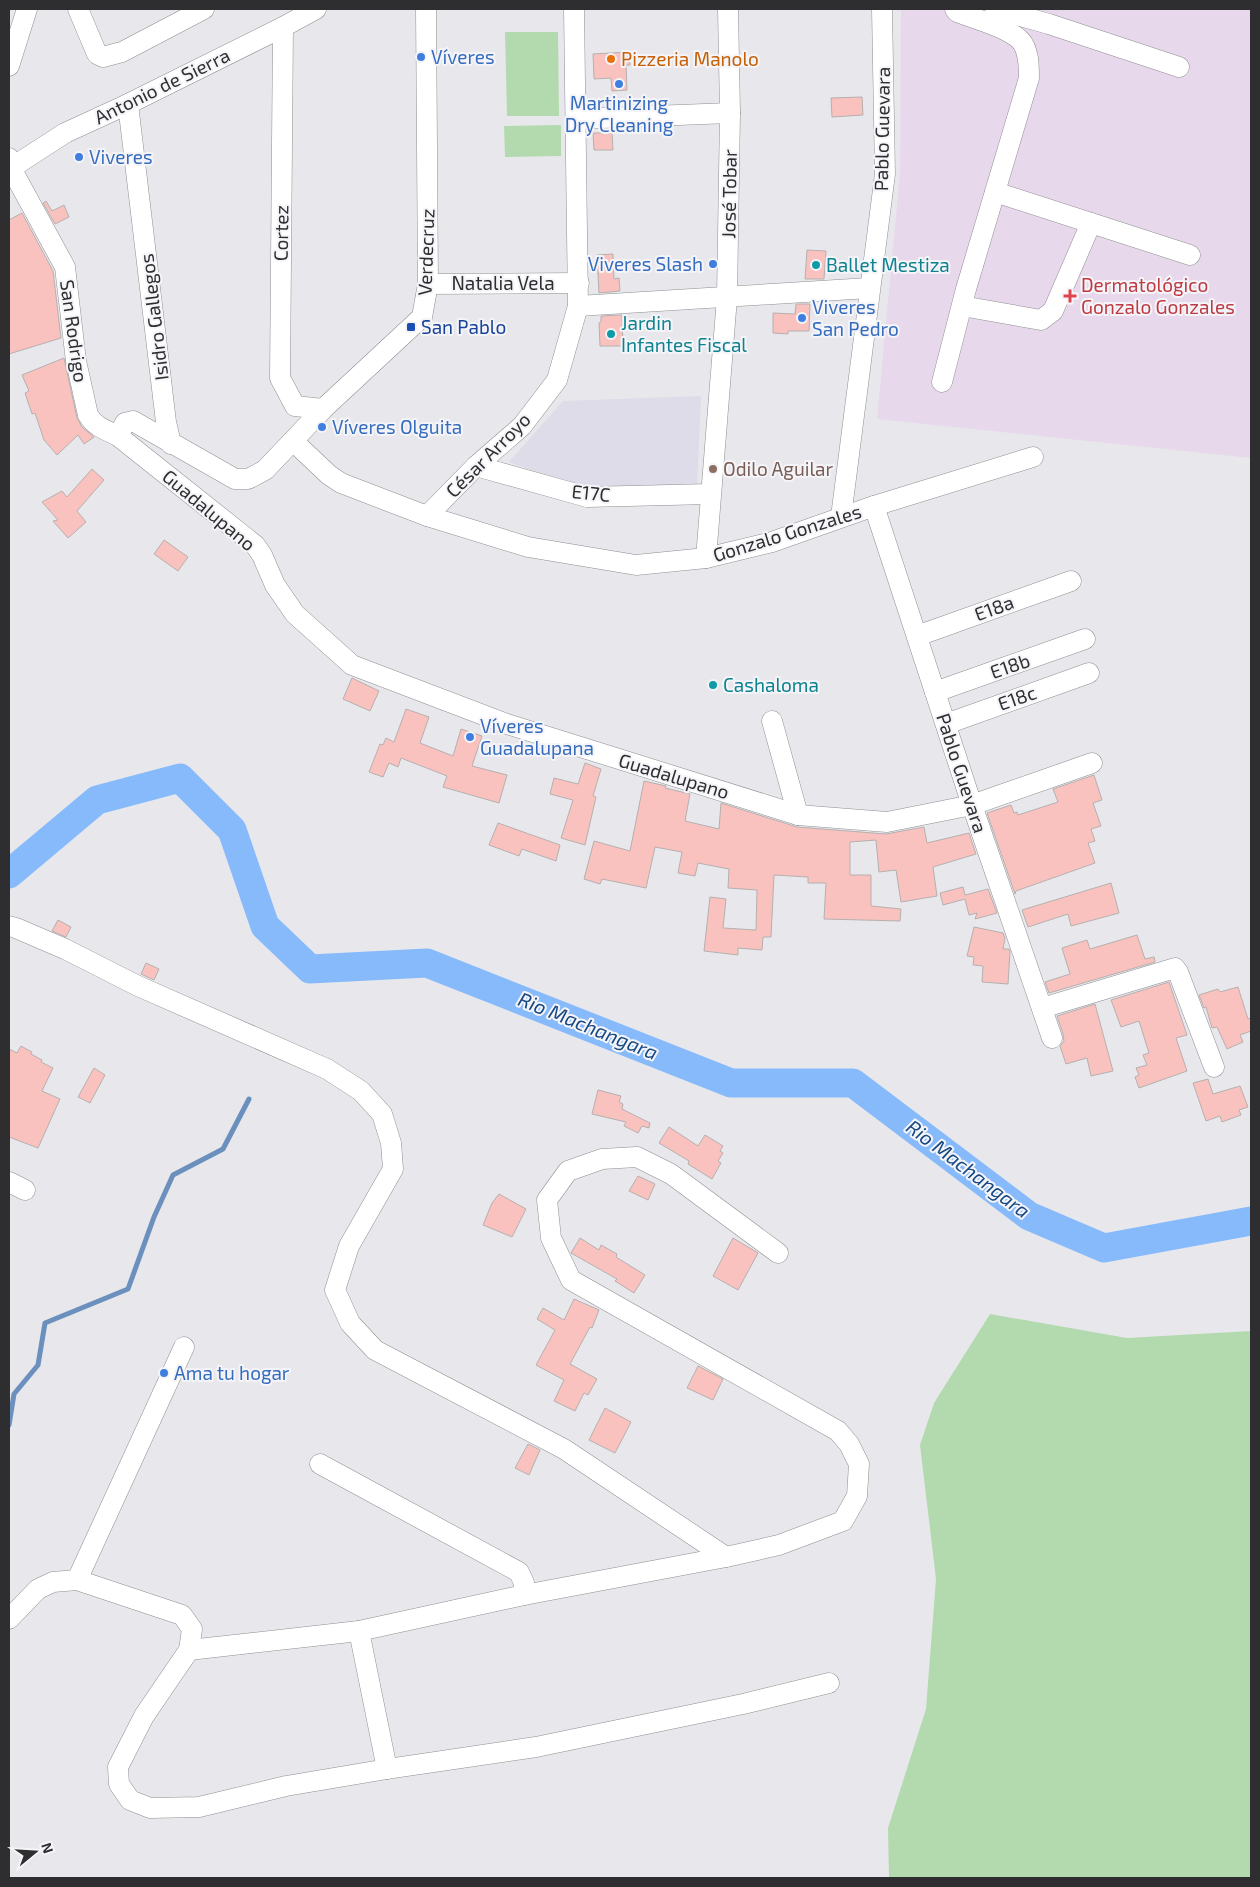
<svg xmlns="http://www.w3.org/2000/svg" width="1260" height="1887" font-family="'Exo 2',sans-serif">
  <rect width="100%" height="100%" fill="#e8e8ec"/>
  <!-- built -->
  <polygon fill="#dddce8" points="701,396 697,487 587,492 509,462 563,401"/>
  <!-- medical -->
  <polygon fill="#e8d8eb" points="901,9 1251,9 1251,458 877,419 900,173"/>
  <!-- green -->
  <g fill="#b3d9ae">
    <polygon points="505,32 558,32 559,116 507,116"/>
    <polygon points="561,125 561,156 505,157 504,126"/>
    <polygon points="990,1314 1127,1338 1251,1331 1251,1878 889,1878 888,1828 926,1709 936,1579 920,1445 934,1403"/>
  </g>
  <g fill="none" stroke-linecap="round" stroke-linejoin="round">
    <!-- stream -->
    <polyline stroke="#6c90be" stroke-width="5" points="9,1425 14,1394 38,1365 45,1323 128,1289 154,1217 173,1175 223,1149 249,1099"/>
    <!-- river -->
    <polyline stroke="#87bafb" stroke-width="29" points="9,874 97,800 180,778 232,830 265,926 310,969 427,963 731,1083 853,1083 1029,1216 1104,1248 1251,1221"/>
  </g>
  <!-- building -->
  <g fill="#f9c2bf" stroke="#b5b0af">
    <polygon points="629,52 630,65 626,65 627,90 612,91 611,78 594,79 593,54"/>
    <polygon points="862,97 863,115 832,117 831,98"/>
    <polygon points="593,133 612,133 613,150 594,150"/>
    <polygon points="46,201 52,211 64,205 69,217 55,224 43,203"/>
    <polygon points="22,213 53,271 61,338 9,354 9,220"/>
    <polygon points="807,250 826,251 824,279 805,279"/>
    <polygon points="613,254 614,279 619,278 620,291 599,293 597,255"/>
    <polygon points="796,304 810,304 809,331 788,331 788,334 773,333 773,313 795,314"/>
    <polygon points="622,315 623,346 600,346 599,323 601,322 601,316"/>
    <polygon points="64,358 77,418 82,427 94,437 84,444 78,435 57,455 44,440 35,413 32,414 25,393 29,391 22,375"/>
    <polygon points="92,469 104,480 77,511 86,522 68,538 53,521 58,520 42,502 62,491 67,497"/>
    <polygon points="164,540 188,557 178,571 154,554"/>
    <polygon points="352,678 379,691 370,711 343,699"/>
    <polygon points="406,709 429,717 420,743 453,756 461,729 482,736 472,766 507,775 499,803 443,787 447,776 401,758 398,767 389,763 383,777 369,772 380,744 383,745 386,738 394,742"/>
    <polygon points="585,763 601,769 593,796 596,797 585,845 561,838 573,800 550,794 554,778 578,784"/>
    <polygon points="1094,775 1102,800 1093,803 1101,826 1091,829 1095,841 1088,843 1095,863 1016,891 1015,894 987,813 1011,805 1014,813 1017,812 1018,815 1058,802 1053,789"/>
    <polygon points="644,781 666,786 665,788 690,794 685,821 719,829 721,803 797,827 886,834 924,827 927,843 969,833 976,854 933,867 937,896 901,902 896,870 879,872 876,840 850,842 850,875 871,875 871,906 901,909 900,921 824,919 826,883 808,883 808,877 774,875 771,937 763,937 762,950 738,948 738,955 704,951 710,897 726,899 723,928 756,930 757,890 728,888 729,869 698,863 695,876 678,873 682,852 655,847 646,888 602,879 600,884 584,879 594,841 630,851"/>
    <polygon points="498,823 560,845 556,861 522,849 519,856 489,845"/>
    <polygon points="1111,883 1119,913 1071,926 1068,914 1028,927 1022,910"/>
    <polygon points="963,887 965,895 988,889 997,913 975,919 977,913 969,915 965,899 943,905 940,893"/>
    <polygon points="58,920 71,927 66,937 52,931"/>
    <polygon points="974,927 1003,933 1005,938 1003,949 1009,949 1010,951 1008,984 982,982 983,966 973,965 974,957 967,956"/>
    <polygon points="1137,935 1145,959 1154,957 1155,962 1049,993 1045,982 1070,974 1062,948 1087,940 1090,949"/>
    <polygon points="146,963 159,969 154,980 141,974"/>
    <polygon points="1169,982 1187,1035 1176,1038 1187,1071 1139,1088 1135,1077 1139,1075 1136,1068 1147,1065 1143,1055 1149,1053 1139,1021 1121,1027 1111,1000"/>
    <polygon points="1238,987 1248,1019 1251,1018 1251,1031 1240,1035 1243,1042 1227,1049 1217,1027 1212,1028 1206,1007 1204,1008 1199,995 1218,989 1220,992"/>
    <polygon points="1095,1004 1113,1071 1091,1076 1087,1058 1066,1064 1060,1046 1064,1041 1063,1034 1057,1016"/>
    <polygon points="21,1046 32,1052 31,1054 42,1060 41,1062 53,1068 42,1091 60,1099 38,1148 9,1137 9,1049 17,1053"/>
    <polygon points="94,1068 105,1075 90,1103 78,1097"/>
    <polygon points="1208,1079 1213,1094 1240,1086 1248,1107 1239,1110 1241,1115 1222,1122 1220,1116 1206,1121 1193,1083"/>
    <polygon points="598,1090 621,1096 619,1102 623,1104 622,1109 650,1123 649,1128 642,1126 638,1133 624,1126 626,1122 592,1114"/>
    <polygon points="669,1127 698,1146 705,1135 723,1146 720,1151 723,1153 718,1161 721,1163 712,1179 688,1164 689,1161 659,1143"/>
    <polygon points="638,1176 655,1184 648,1200 629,1191"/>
    <polygon points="499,1194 526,1209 512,1237 483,1225 492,1203"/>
    <polygon points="580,1238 599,1250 601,1245 617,1254 616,1257 645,1275 634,1293 615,1281 617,1279 571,1253"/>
    <polygon points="733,1238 758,1253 738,1290 713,1276"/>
    <polygon points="574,1299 599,1310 592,1328 590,1327 570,1364 597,1379 588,1395 584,1393 575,1411 554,1401 564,1380 536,1365 555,1330 537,1319 543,1308 564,1320"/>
    <polygon points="698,1366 723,1379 713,1400 687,1388"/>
    <polygon points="605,1408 631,1422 615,1453 589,1440"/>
    <polygon points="528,1444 540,1450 529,1475 515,1468"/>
  </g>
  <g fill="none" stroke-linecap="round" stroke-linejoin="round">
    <defs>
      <g id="minor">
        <polyline points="78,9 97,54 103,57 122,52 204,9"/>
        <polyline points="995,9 1049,24 1179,67"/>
        <polyline points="283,27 280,378 295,406 323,409"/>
        <polyline points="9,66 27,9"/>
        <polyline points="128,104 166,422 171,444"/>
        <polyline points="576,119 730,113"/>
        <path d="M 9,158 L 11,168 L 65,267 L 76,361 L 88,415 C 95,427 106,430 118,436 L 255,545 L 262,555 L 275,585 L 295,614 L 352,665 L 507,724 L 798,815 L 887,822 L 972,805 L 1092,763"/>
        <polyline points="11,168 65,133 128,104 283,27 316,9"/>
        <polyline points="995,192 1190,255"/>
        <polyline points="428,284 579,283"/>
        <polyline points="578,306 869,288"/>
        <polyline points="962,306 1041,320 1053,311 1091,223"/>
        <path d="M 942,382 L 966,289 L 1029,78 C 1029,66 1029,49 1020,40 C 1006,27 975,19 957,12 L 955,9"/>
        <polyline points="118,436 125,423 133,421 235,479 248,479 265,470 323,409 422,317 428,284 426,9"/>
        <polyline points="293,441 329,475 341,483 427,516 528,547 636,565 706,558 772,542 874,506 1033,457"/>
        <polyline points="476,466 587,497 710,494"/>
        <polyline points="874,506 972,805 1052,1038"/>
        <polyline points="427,516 476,466 522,426 557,380 578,306 574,9"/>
        <polyline points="841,517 885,174 882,9"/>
        <polyline points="706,558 727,298 730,113 728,9"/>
        <polyline points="917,636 1071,581"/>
        <polyline points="935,692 1085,639"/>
        <polyline points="772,721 798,815"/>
        <polyline points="946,724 1089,673"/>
        <polyline points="9,926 16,928 65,949 138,986 327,1069 361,1091 382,1114 391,1143 393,1169 349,1246 335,1290 350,1323 375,1350 564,1449 726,1557"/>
        <polyline points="1042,1008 1175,968 1178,972 1214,1067"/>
        <polyline points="9,1182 25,1190"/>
        <polyline points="320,1464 519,1572 524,1583 524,1595"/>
        <polyline points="77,1580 184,1347"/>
        <polyline points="9,1619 38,1589 53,1582 77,1580 182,1615 192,1629 189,1650 144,1716 118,1767 119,1784 130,1800 150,1808 199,1807 286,1786 387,1769 536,1747 743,1704 829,1683"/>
        <polyline points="359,1631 387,1769"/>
        <polyline points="189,1650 359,1631 524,1595 726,1557 779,1545 843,1521 857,1496 859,1464 849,1444 838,1431 571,1280 551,1238 547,1200 568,1171 602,1159 637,1157 671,1174 778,1253"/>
      </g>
    </defs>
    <!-- minor casing -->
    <use href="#minor" stroke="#8f8f93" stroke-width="21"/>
    <!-- minor -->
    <use href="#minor" stroke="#fff" stroke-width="20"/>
  </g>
  <!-- markers -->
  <g fill="#3f7fe0" stroke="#f5f5f9" stroke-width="2">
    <circle cx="421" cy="57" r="5"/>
    <circle cx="619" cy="84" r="5"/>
    <circle cx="79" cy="157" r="5"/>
    <circle cx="713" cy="264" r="5"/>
    <circle cx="802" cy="318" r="5"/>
    <circle cx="322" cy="427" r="5"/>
    <circle cx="470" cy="737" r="5"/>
    <circle cx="164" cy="1373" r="5"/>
  </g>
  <circle fill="#e8710a" stroke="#f5f5f9" stroke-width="2" cx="611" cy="59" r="5"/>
  <g fill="#0f9aa8" stroke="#f5f5f9" stroke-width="2">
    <circle cx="816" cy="265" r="5"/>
    <circle cx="611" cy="334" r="5"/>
    <circle cx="713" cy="685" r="5"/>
  </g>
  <path fill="#e0444e" stroke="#f5f5f9" stroke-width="2" d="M1067.5 288.5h5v5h5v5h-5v5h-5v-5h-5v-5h5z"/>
  <rect fill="#1a4fb4" stroke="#f5f5f9" stroke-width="2" x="406" y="322" width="10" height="10" rx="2.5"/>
  <circle fill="#8d6e63" stroke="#f5f5f9" stroke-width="2" cx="713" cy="469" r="5"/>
  <g text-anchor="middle" stroke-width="4" stroke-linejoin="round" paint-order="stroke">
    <!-- shop labels -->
    <g font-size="19" fill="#366cbe" stroke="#f5f5f9" text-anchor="start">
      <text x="431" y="64">Víveres</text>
      <text x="619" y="110" text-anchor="middle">Martinizing<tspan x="619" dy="22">Dry Cleaning</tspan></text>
      <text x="89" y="164">Viveres</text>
      <text x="703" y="271" text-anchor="end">Viveres Slash</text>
      <text x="812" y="314">Viveres<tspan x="812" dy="22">San Pedro</tspan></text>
      <text x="332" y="434">Víveres Olguita</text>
      <text x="480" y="733">Víveres<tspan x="480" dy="22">Guadalupana</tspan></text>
      <text x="174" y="1380">Ama tu hogar</text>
    </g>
    <!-- food labels -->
    <g font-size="19" fill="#c56008" stroke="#f5f5f9" text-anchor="start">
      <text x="621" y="66">Pizzeria Manolo</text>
    </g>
    <!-- street labels -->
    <g font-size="19" fill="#2e2e30" stroke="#f5f5f9">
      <text transform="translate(162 86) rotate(-26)" y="7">Antonio de Sierra</text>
      <text transform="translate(882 129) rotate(-89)" y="7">Pablo Guevara</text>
      <text transform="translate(729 194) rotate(-89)" y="7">José Tobar</text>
      <text transform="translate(281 233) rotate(-89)" y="7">Cortez</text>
      <text transform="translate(426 252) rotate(-88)" y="7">Verdecruz</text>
      <text x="503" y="290">Natalia Vela</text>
      <text transform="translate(154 317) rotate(-97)" y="7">Isidro Gallegos</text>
      <text transform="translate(74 331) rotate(82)" y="7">San Rodrigo</text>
      <text transform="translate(488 455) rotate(-45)" y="7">César Arroyo</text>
      <text transform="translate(591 493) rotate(6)" y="7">E17C</text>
      <text transform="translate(209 510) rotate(40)" y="7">Guadalupano</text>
      <text transform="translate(787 533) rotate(-17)" y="7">Gonzalo Gonzales</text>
      <text transform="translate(994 608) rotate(-20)" y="7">E18a</text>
      <text transform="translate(1010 666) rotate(-19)" y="7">E18b</text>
      <text transform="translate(1017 698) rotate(-19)" y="7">E18c</text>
      <text transform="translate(962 773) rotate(72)" y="7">Pablo Guevara</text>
      <text transform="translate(674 776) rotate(17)" y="7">Guadalupano</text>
    </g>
    <!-- culture labels -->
    <g font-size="19" fill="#0d838f" stroke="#f5f5f9" text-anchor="start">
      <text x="826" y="272">Ballet Mestiza</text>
      <text x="621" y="330">Jardin<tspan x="621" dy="22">Infantes Fiscal</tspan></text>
      <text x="723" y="692">Cashaloma</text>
    </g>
    <!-- health labels -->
    <g font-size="19" fill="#be3a42" stroke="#f5f5f9" text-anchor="start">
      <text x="1081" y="292">Dermatológico<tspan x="1081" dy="22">Gonzalo Gonzales</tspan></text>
    </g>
    <!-- transit labels -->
    <g font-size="19" fill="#164399" stroke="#f5f5f9" text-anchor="start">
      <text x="421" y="334">San Pablo</text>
    </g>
    <!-- education labels -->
    <g font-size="19" fill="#785e54" stroke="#f5f5f9" text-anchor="start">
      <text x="723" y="476">Odilo Aguilar</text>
    </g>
    <!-- water labels -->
    <g font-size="20" font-style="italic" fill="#164881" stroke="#f5f5f9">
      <text transform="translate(588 1026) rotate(22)" y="7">Rio Machangara</text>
      <text transform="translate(968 1169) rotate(37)" y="7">Rio Machangara</text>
    </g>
  </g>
  <!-- border -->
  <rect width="1260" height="1887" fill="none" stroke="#2e2e30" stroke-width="20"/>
  <!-- north arrow -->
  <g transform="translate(35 1852) rotate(72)" stroke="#f5f5f9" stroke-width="4" paint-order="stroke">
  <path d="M0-4L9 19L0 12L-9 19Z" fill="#2e2e30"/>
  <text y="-8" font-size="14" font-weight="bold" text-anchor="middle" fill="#2e2e30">N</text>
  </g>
</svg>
